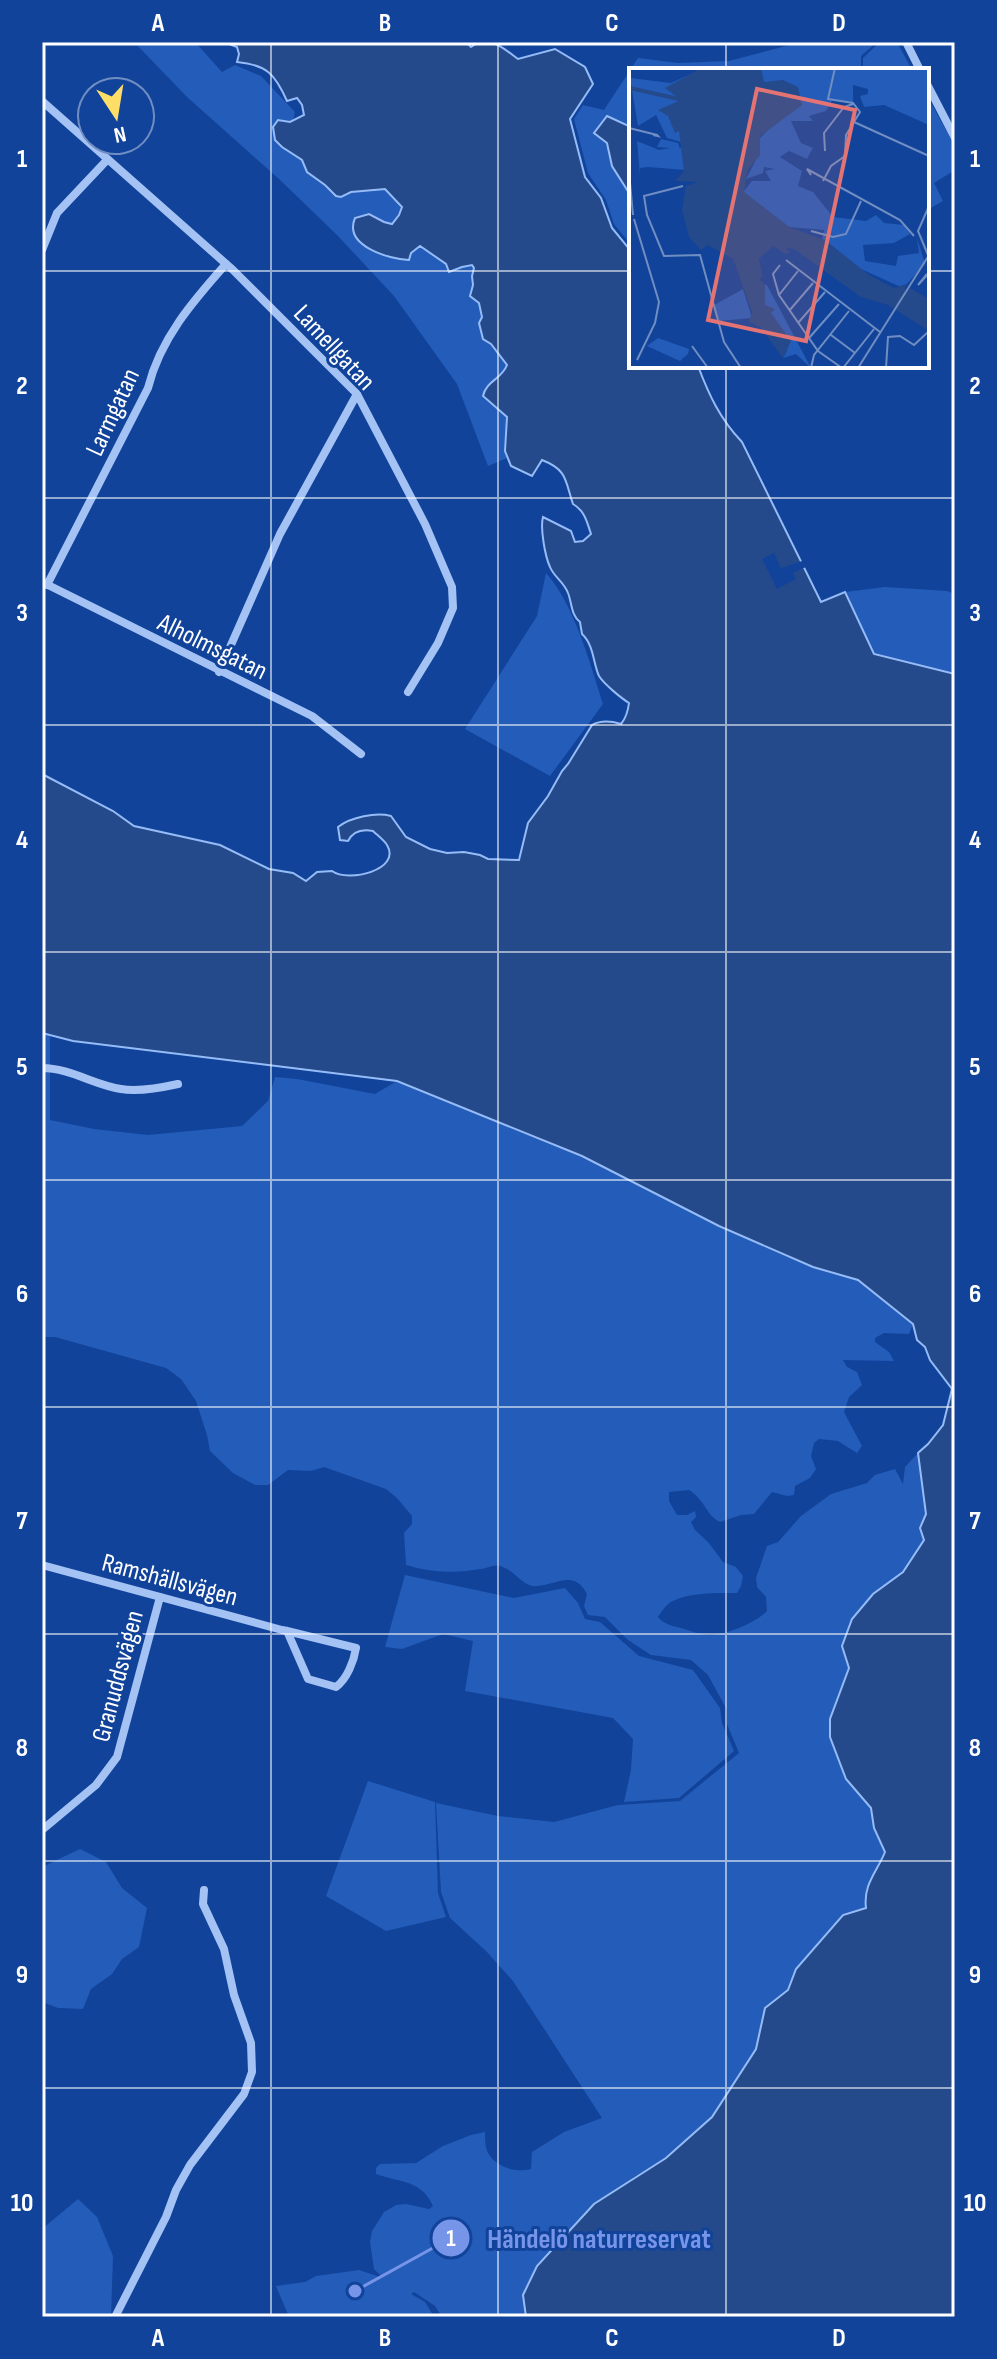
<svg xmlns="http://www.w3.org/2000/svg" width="997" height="2359" font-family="'Sofia Sans Condensed',sans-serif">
  <rect width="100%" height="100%" fill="#11439a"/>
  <!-- green -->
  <g fill="#245cb9">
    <path d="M 134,42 L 195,42 L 222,72 L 235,65 L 261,76 L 295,112 L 293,121 L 304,114 L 303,105 L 297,98 L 287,101 C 275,74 267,65 237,62 L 239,54 L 237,47 L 224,42 L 297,42 L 459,204 L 565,477 L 556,466 L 542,460 L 532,476 L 511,466 L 507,458 L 488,466 L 457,384 L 394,296 L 337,235 L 279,179 L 187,97 Z"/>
    <polygon points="801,42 877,42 861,56 861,70 631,70 631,245 614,224 606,200 588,173 574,119 583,105 604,110 638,58 678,63 729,61"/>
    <polygon points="880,42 897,42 912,70 863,70 863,58"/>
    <polygon points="927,96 955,146 955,170 934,183 943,201 927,210"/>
    <path d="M 546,573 C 574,604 590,663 603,704 L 550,776 L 465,729 L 537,616 Z"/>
    <polygon points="885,587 947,591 955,594 955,674 874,654 845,592"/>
    <path d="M 42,1033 L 50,1035 L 50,1120 L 94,1129 L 148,1135 L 242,1126 L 268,1101 L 275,1077 L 297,1079 L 375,1094 L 397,1081 L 582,1156 L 719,1226 L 813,1267 L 858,1280 L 913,1324 L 909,1334 L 884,1333 L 875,1338 L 875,1342 L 889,1352 L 894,1361 L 843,1360 L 847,1367 L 857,1372 L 862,1385 L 849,1397 L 844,1412 L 862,1446 L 857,1453 L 838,1441 L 819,1439 L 814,1443 L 811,1456 L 816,1469 L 810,1478 L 795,1486 L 794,1495 L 787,1496 L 772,1492 L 754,1514 L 741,1515 L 720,1522 C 705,1514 706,1501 689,1490 L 669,1492 L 669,1501 L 677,1515 L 687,1515 L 695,1511 L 696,1517 L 691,1522 L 695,1530 L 709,1543 L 723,1562 L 736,1567 L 743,1576 L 741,1586 L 737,1593 C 716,1593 689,1592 671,1602 C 666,1605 661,1612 658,1617 C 664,1624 672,1626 681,1628 C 691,1631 703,1636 713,1635 C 730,1633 755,1623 767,1611 L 766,1597 L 757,1587 L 756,1578 L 767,1546 L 778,1542 L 801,1516 L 831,1494 L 867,1483 L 875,1475 L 895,1469 L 903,1484 L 905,1467 L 918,1453 L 926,1514 L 920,1528 L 924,1540 L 903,1572 L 873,1594 L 842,1646 L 849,1668 L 830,1719 L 830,1737 L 846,1779 L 871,1808 L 874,1828 L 885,1853 C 877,1873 863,1884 866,1908 L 843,1915 L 796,1969 L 788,1990 L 765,2008 L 756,2049 L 712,2117 L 666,2158 L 632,2178 L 523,2295 L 526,2317 L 442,2317 L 435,2306 L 414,2292 L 411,2294 L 425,2302 L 433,2315 L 437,2317 L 289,2317 L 276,2286 L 305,2282 L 316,2276 L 359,2270 L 383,2278 L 374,2269 L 370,2242 L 372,2231 L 384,2212 L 396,2205 L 406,2204 L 429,2209 L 433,2206 C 421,2179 400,2183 376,2174 L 376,2168 L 380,2164 L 416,2163 L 443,2146 L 471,2135 L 485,2132 C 485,2139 485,2147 488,2153 C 496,2167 516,2173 531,2169 L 532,2152 L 564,2132 L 602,2118 L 513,1981 L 487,1952 L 450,1918 L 441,1892 L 436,1803 L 498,1816 L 554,1822 L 618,1805 L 680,1801 L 739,1753 L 727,1724 L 727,1710 L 708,1675 L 691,1660 L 651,1655 L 628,1640 L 605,1617 L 588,1615 L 584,1606 L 587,1594 C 574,1569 557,1585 537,1586 C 523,1588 514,1569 500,1566 C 493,1564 488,1568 481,1569 C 456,1573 431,1573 406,1565 L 404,1533 L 412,1524 L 412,1516 L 397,1498 L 386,1489 L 324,1467 L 311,1471 L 288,1470 L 268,1485 L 255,1485 L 233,1473 L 210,1451 L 207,1435 L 196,1401 L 181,1379 L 166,1368 L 55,1337 L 42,1337 Z"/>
    <polygon points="405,1575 514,1598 565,1588 578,1603 585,1619 600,1622 639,1656 693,1670 720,1708 722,1723 734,1751 679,1798 624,1802 631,1770 633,1739 613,1718 465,1691 473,1641 443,1634 402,1649 385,1647"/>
    <polygon points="368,1781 435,1802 438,1893 446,1917 386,1931 326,1896"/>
    <polygon points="80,1849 106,1862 122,1888 147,1908 139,1947 122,1959 112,1974 91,1989 83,2009 58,2008 42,2002 42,1867"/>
    <polygon points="78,2199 97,2217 113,2256 111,2317 42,2317 42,2229"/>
  </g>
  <!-- water -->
  <g fill="#254a8b" stroke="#96bcf7" stroke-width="2">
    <path d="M 224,42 L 466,42 L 471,47 C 489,34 503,48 518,59 L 555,49 L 585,67 L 593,84 L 570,119 L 585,177 L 601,198 L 612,228 L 631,251 L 631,366 L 698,366 C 709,395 720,419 742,442 L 821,602 L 845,592 L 874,654 L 955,674 L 955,2317 L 526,2317 L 523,2295 L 537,2266 L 594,2204 L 666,2158 L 712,2117 L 756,2049 L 765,2008 L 788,1990 L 796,1969 L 843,1915 L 866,1908 C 863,1884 877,1872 885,1852 L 874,1828 L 871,1808 L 846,1779 L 830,1737 L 830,1719 L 849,1668 L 842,1646 L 852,1619 L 873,1594 L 903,1572 L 924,1540 L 920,1528 L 926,1514 L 918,1453 L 928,1444 L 943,1425 L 952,1389 L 930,1360 L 925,1347 L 917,1340 L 913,1324 L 858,1280 L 813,1267 L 719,1226 L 582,1156 L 397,1081 L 73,1041 L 42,1033 L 42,774 L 113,811 L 134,826 L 220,845 L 269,869 L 293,873 L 306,881 L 317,872 L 332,871 C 348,883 402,870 387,845 C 384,840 377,835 373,831 C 363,829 353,831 348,841 L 340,840 L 338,827 C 351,817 376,812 391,816 L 406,837 L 430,849 L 447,853 L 464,852 L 480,855 L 488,859 L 519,860 L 528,823 L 548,796 L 562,771 L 568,764 L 592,725 C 601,720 611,721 621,724 C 626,718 628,711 629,703 C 621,698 604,684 599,676 C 593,663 594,645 582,634 L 580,622 C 571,615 572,603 568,593 C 564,582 554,577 550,567 C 545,556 540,528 543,517 L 571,531 L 575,542 L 583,541 L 591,534 C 587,522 585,511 573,504 C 565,481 568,470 542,460 L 532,476 L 511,466 L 505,451 L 507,417 L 483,396 C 486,381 502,379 507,365 L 491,344 L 483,339 L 479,323 L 482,317 L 479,303 L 470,296 L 473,285 L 472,276 L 474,268 L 472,265 L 462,267 L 449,272 L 446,264 L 420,246 L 411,253 L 409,260 C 389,259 343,246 355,218 L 369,214 L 384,222 L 392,224 L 399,215 L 402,207 L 385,189 L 351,192 L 341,197 L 336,196 L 325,185 L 307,172 L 302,160 L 282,147 L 275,140 L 273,127 L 278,120 L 290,122 L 304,115 L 302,105 L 297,98 L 287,101 C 275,74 267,65 237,62 L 239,54 L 237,47 Z"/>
    <polygon points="607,116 631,127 629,145 631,147 631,196 612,166 607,143 594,133"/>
  </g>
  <!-- pier -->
  <polygon fill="#11439a" points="774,553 781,568 805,560 808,566 793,573 796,579 777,589 762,559"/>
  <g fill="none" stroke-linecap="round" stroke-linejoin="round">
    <!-- street -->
    <g stroke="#a4c3f4" stroke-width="8">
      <polyline points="906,42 920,70"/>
      <polyline points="927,84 955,138"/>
      <polyline points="42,101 233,270 357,394 425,524 452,587 453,608 438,643 408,692"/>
      <polyline points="42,250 57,213 107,160"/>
      <polyline points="42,582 312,716 361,754"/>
      <path d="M 47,585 L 148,388 C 160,339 193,301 226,264"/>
      <polyline points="219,672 280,534 357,394"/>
      <path d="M 42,1068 C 70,1068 94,1085 121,1089 C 139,1092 160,1088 178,1084"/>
      <path d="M 42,1565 L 282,1630 L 287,1631 L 356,1648 C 354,1661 347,1679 336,1687 L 308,1679 L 287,1631"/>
      <polyline points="42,1830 96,1785 117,1757 160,1597"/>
      <polyline points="115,2317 166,2217 176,2190 190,2165 244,2094 252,2072 251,2043 234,1995 224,1949 203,1904 204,1890"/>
    </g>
  </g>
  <!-- grid -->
  <path fill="none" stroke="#fff" stroke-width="2" stroke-opacity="0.55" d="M 271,42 L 271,2317M 498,42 L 498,2317M 726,42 L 726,70M 42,271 L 631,271M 927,271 L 955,271M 726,366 L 726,2317M 42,498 L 955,498M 42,725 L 955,725M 42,952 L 955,952M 42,1180 L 955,1180M 42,1407 L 955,1407M 42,1634 L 955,1634M 42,1861 L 955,1861M 42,2088 L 955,2088"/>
  <g text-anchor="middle" stroke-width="6" stroke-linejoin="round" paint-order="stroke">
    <!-- street labels -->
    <g font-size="26" fill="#fff" stroke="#11439a">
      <text transform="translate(335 347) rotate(47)" y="9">Lamellgatan</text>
      <text transform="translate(112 412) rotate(-65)" y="9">Larmgatan</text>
      <text transform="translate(213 646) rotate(26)" y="9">Alholmsgatan</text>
      <text transform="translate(170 1579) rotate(15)" y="9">Ramshällsvägen</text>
      <text transform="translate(117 1676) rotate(-75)" y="9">Granuddsvägen</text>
    </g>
  </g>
  <!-- overview -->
  <g transform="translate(629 68)">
    <rect width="300" height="300" fill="#11439a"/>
    <path d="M 131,0 L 300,0 L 300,57 L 255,37 L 235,39 L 231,28 L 239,26 L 239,21 L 224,17 L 224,35 L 203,33 L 197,43 L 180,48 L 184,53 L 162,53 L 172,75 L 184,80 L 178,91 L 160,83 L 151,89 L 173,103 L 169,118 L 184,124 L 204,149 L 237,153 L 247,147 L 255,155 L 275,157 L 281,166 L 265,175 L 234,177 L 236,193 L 267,198 L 269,188 L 290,185 L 288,170 L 296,196 L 274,220 L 221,196 L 193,171 L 195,162 L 160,159 L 114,124 L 123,113 L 142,113 L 136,103 L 146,101 L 135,99 L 134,105 L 117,111 L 131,84 L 128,73 L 151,50 L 152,14 L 135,14 ZM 57,8 L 64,9 L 56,102 L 19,99 L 11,100 L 11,108 L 8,73 L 30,82 L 41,80 L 28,79 L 32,71 L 49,75 L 51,81 L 53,76 L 52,74 L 38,70 L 27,47 L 9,58 L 1,10 L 42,15 ZM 131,215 L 138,217 L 182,300 L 167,286 L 154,290 L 158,283 L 136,244 ZM 114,221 L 123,250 L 90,253 L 85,237 ZM 29,270 L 60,281 L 59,286 L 51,293 L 18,278 Z" fill="#245cb9"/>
    <path d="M 72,0 L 132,0 L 135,14 L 154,12 L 169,19 L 173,37 L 131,68 L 131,87 L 118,103 L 115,124 L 160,159 L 196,172 L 240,207 L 265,220 L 277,216 L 275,227 L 281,220 L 300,231 L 300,263 L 259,237 L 232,229 L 165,181 L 157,180 L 161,185 L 156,186 L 144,178 L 130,191 L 134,210 L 130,209 L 136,217 L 136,237 L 146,241 L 142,245 L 162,273 L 154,290 L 131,259 L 120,254 L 123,244 L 104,191 L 79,177 L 72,182 L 60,169 L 53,142 L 57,118 L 69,114 L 46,113 L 55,103 L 50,63 L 46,65 L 39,48 L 29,42 L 52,32 L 36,20 Z" fill="#254a8b"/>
    <path fill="none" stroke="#254a8b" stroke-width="4" d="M 1,20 L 54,32"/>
    <path fill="none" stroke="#708ec2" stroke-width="2" d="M 225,54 L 300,88M 0,60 L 28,67 L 29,68 L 24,67M 196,83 L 195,65 L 215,39 L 224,36M 0,104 L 4,147M 182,107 L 178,101 L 271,152 L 285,168M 194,113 L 202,98 L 216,88 L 217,67 L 231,44 L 224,35 L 199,31 L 206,0M 54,118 L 15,128 L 18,147 L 35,188 L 71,187 L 95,274 L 112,300M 5,151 L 30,234 L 26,255 L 8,292M 182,163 L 204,169 L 217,166 L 232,133M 299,187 L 289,163 L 300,138M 157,192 L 251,264M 151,197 L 144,206 L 150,227 L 189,283 L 213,300M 298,206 L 289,217 L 300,205M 150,227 L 169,203M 160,243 L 184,215M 169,255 L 196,224M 202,267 L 226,285M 180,270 L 210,236M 63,278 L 79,300M 182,300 L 185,287 L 220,243M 214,300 L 245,261M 229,300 L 300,187M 257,300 L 259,269 L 271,268 L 285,277 L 299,264"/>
    <path fill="#e47373" fill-opacity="0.15" stroke="#e47373" stroke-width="4" d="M 128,21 L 226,42 L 177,273 L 79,252 Z"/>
    <rect width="300" height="300" fill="none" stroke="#fff" stroke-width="4"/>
  </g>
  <!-- callouts -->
  <path fill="none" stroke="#7795e8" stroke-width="3" d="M355 2291L451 2238"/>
  <g fill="#7795e8" stroke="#11439a" stroke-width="3">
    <circle cx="355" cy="2291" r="8"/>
    <circle cx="451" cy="2238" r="20"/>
  </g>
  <g font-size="24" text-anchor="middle" font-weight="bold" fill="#fff">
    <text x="451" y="2246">1</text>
  </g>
  <g font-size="28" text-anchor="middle" font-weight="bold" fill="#7795e8" stroke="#11439a" stroke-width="6" stroke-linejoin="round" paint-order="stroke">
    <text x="599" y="2248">Händelö naturreservat</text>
  </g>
  <!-- border -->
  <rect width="997" height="2359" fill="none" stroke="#11439a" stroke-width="88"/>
  <!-- north arrow -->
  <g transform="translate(116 116) rotate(168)"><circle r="38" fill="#11439a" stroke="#708ec2" stroke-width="2"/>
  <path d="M0-6L14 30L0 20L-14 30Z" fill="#ffde68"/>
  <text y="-12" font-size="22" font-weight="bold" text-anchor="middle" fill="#ffffff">N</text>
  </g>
  <rect x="44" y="44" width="909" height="2271" fill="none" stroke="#fff" stroke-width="3"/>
  <g font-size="26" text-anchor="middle" font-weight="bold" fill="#fff">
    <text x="158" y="31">A</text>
    <text x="385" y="31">B</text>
    <text x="612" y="31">C</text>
    <text x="839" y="31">D</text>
    <text x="22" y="167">1</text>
    <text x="975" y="167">1</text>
    <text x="22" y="394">2</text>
    <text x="975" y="394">2</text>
    <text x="22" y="621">3</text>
    <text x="975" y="621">3</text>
    <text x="22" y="848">4</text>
    <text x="975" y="848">4</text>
    <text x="22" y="1075">5</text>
    <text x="975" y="1075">5</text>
    <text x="22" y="1302">6</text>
    <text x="975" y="1302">6</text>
    <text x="22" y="1529">7</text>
    <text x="975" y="1529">7</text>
    <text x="22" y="1756">8</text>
    <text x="975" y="1756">8</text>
    <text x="22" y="1983">9</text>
    <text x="975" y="1983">9</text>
    <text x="22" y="2211">10</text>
    <text x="975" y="2211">10</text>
    <text x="158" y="2346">A</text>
    <text x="385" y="2346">B</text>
    <text x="612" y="2346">C</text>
    <text x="839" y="2346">D</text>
  </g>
</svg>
